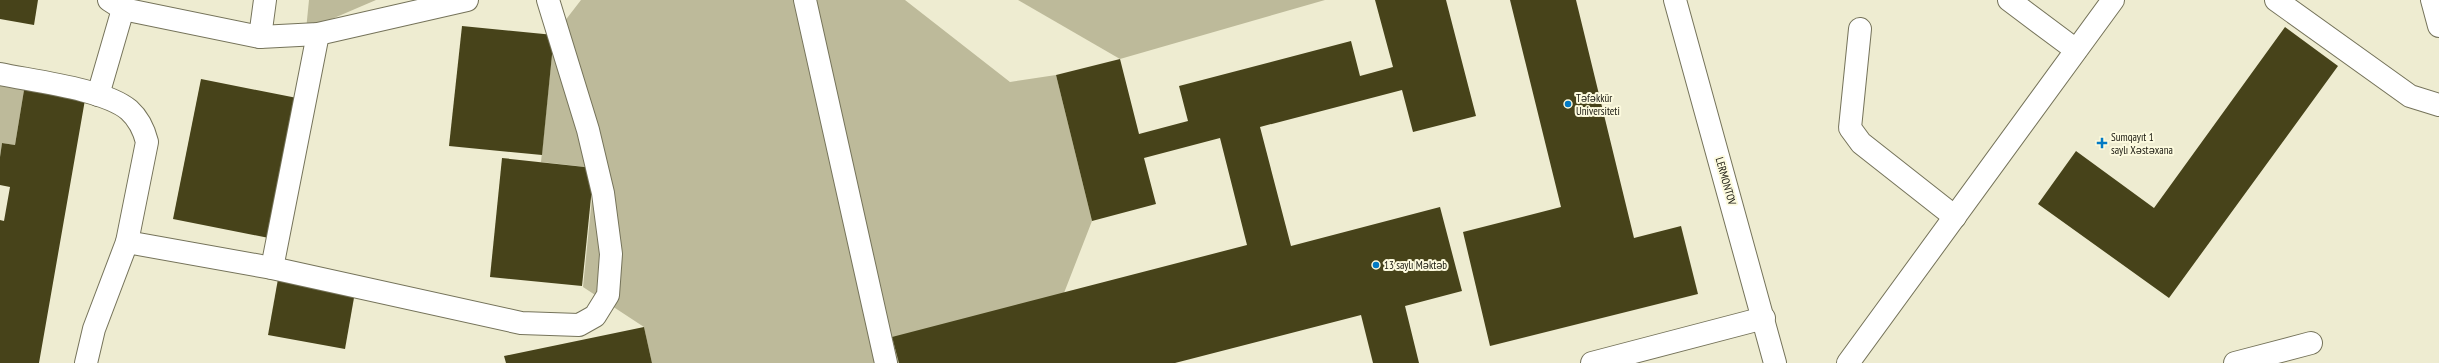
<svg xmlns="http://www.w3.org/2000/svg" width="2439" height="363" font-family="'PT Sans Narrow',sans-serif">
  <rect width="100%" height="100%" fill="#eeecd1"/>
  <!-- green -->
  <g fill="#bdba9a">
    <polygon points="309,0 376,0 306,30"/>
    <polygon points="581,0 905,0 1010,82 1056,75 1092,221 1064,293 899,363 652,363 644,327 583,287 595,168 541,162 554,35"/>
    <polygon points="1018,0 1325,0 1120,59"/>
    <polygon points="0,80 25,84 15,145 2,143 0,157"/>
  </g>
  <!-- building -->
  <g fill="#47431a">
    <polygon points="0,0 38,0 34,25 0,19"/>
    <polygon points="1375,0 1446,0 1476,116 1413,132 1402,90 1260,127 1291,246 1440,207 1462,291 1405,306 1419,363 1373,363 1361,315 1175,363 899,363 892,337 1247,245 1220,138 1144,158 1156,204 1092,221 1056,75 1120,59 1139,134 1188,121 1179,86 1351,41 1360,76 1393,67"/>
    <polygon points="1510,0 1576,0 1634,238 1681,226 1698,294 1490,346 1463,232 1561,207"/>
    <polygon points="462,26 554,35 542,155 449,146"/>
    <polygon points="2285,27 2338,66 2169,298 2038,204 2076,151 2154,208"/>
    <polygon points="201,79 297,98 269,238 173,219"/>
    <polygon points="25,84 86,94 39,363 0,363 0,220 4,221 10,187 0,185 0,157 2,143 15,145"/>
    <polygon points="502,158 594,168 582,286 490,277"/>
    <polygon points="278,279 355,292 345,349 268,335"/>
    <polygon points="644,327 652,363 506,363 504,356"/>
  </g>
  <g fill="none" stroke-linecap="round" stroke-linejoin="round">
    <defs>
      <g id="minor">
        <polyline points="109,0 123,9 260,37 318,34 467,0"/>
        <polyline points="805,0 886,363"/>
        <polyline points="1675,0 1775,363"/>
        <polyline points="2009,0 2076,50"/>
        <polyline points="2276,0 2410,96 2439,105"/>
        <polyline points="2432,0 2439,26"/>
        <polyline points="1860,29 1850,128 1861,143 1955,217"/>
        <polyline points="260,37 265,0"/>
        <path d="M 0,74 C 33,81 104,89 129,110 C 139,119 144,130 147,142 L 127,242 L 94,329 L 86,363"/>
        <polyline points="98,95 123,9"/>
        <polyline points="127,242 272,268 521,323 579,325 595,316 608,295 611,254 603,193 588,130 548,0"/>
        <polyline points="272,268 318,34"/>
        <polyline points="1592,363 1764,318"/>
        <polyline points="1848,363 2113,0"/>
        <polyline points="2235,363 2311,343"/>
      </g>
    </defs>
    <!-- minor casing -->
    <use href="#minor" stroke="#75735a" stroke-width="24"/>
    <!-- minor -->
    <use href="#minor" stroke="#fff" stroke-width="22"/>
  </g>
  <!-- markers -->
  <g fill="#027ac4" stroke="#fcfade" stroke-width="1.5">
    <circle cx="1568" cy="104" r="4"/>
    <path d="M2100 137h4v4h4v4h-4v4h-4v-4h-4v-4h4z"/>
    <circle cx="1376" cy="265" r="4"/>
  </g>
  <g text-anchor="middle" stroke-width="4" stroke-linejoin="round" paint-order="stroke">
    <!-- poi labels -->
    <g font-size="11" fill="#17160d" stroke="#fcfade" text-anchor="start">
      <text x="1576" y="102">Təfəkkür<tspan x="1576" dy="13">Universiteti</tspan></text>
      <text x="2111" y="141">Sumqayıt 1<tspan x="2111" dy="13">saylı Xəstəxana</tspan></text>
      <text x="1384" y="269">13 saylı Məktəb</text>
    </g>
    <!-- street labels -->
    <g font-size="11" fill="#17160d" stroke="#fcfade">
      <text transform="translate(1726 181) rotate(74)" y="4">LERMONTOV</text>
    </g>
  </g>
</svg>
